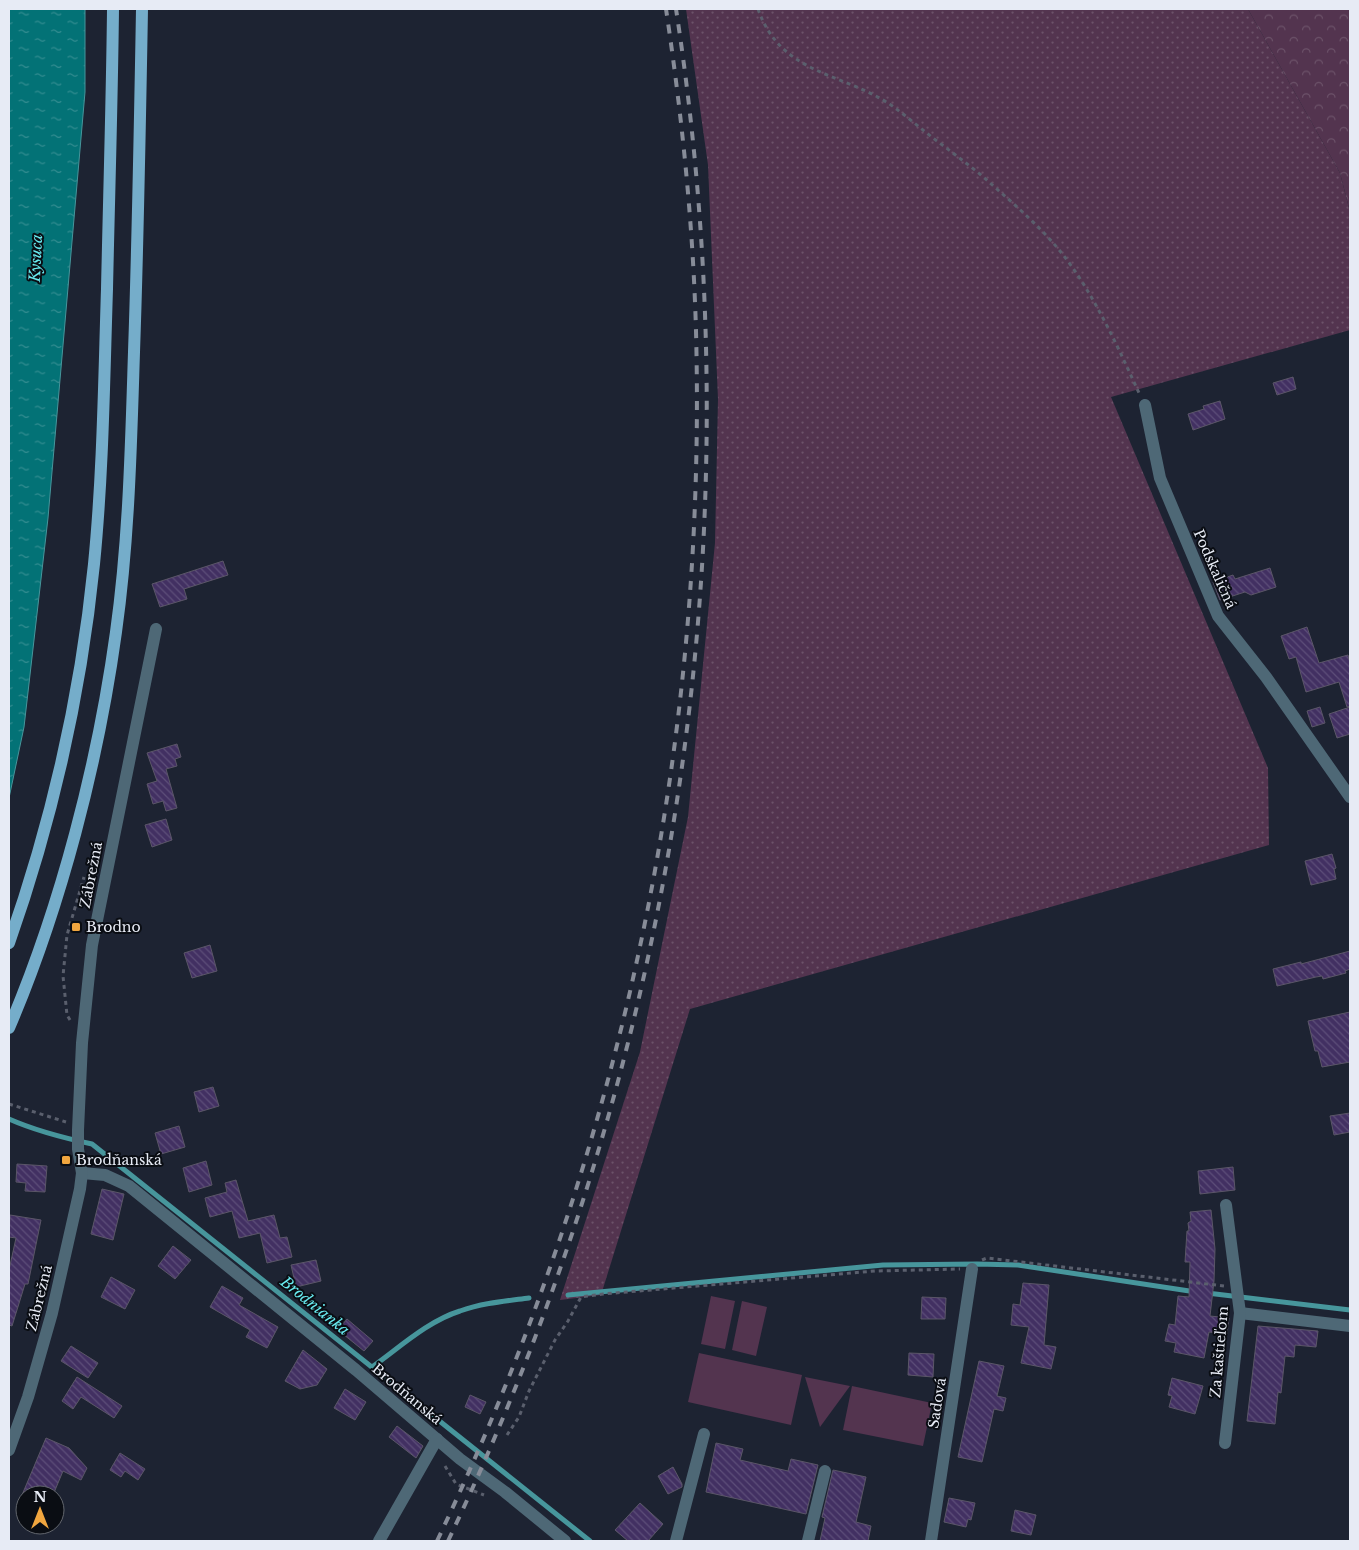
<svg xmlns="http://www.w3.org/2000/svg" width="1359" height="1550" font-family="'Libre Baskerville',serif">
  <defs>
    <pattern id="grass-dots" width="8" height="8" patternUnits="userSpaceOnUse" patternTransform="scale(1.25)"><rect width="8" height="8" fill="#53344f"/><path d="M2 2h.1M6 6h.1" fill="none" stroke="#6c5269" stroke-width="1.8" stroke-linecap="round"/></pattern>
    <pattern id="forest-crowns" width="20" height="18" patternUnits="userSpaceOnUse" patternTransform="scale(1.25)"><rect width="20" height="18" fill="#53344f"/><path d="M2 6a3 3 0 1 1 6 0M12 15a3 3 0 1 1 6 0" fill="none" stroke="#6c5269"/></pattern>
    <pattern id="water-ripples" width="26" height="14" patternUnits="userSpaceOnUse" patternTransform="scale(1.25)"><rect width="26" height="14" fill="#037276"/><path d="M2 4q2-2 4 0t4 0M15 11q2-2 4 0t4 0" fill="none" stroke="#348d91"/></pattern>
    <pattern id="building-back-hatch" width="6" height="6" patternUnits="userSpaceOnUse" patternTransform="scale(1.25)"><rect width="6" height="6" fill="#423062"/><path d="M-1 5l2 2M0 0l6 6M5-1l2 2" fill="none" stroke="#5d4e79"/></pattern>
  </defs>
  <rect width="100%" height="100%" fill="#1d2332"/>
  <!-- grass -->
  <polygon fill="url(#grass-dots)" points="686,9 1248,9 1340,173 1350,212 1350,330 1111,397 1268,768 1269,845 690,1009 601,1295 560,1300 640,1052 688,817 715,543 718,399 708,165"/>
  <!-- forest -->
  <polygon fill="url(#forest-crowns)" points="1248,9 1350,9 1350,212 1340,173"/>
  <!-- garden -->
  <g fill="#53344f">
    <polygon points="711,1296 735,1301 725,1349 701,1344"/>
    <polygon points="742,1301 767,1307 756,1356 732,1350"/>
    <polygon points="699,1353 802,1375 791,1425 688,1402"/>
    <polygon points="805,1377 850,1386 820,1427"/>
    <polygon points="852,1386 932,1403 923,1446 843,1430"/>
  </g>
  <!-- water -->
  <polygon fill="url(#water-ripples)" stroke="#47969c" points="9,9 85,9 85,92 48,518 24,727 9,798"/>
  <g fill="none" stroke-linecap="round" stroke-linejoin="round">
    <!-- stream -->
    <g stroke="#47969c" stroke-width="5">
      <path d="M 9,1119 C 36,1131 64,1138 92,1144 L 590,1541"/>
      <polyline points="1207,1293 1350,1310"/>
      <polyline points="568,1295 883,1265 977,1264 1018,1265 1196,1292"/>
      <path d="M 372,1367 C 400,1347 428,1321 460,1311 C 482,1303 506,1301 529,1298"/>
    </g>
  </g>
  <!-- building -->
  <g fill="url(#building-back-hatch)" stroke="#5b5668">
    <polygon points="1293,377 1296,389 1277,395 1273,383"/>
    <polygon points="1220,401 1225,419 1193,430 1188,414 1204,409 1203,406"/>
    <polygon points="223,561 228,575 184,589 187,599 160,607 152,584"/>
    <polygon points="1270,568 1276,587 1251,595 1245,592 1220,600 1213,582 1233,575 1235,579"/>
    <polygon points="1307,627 1319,663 1348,655 1350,663 1350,706 1347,707 1339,682 1306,692 1296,657 1289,659 1281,636"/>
    <polygon points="1320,707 1325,723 1312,727 1307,711"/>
    <polygon points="1350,707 1350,734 1337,738 1329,714"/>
    <polygon points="177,744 181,757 175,759 177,766 166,769 177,808 166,811 163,801 153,804 147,784 157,781 147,753"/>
    <polygon points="166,819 172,840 152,847 145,825"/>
    <polygon points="1332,854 1336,868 1334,869 1336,879 1311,885 1305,861"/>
    <polygon points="210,945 217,971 192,978 184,953"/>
    <polygon points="1350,951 1350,969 1345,971 1346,973 1323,979 1322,976 1316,977 1277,986 1273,969 1301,962 1301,964"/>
    <polygon points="1350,1012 1350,1062 1322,1067 1318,1051 1315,1051 1308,1021"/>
    <polygon points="213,1087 219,1106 199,1112 194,1092"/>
    <polygon points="1350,1113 1350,1132 1334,1135 1330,1116"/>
    <polygon points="179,1126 185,1147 161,1154 155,1133"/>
    <polygon points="206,1161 212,1185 189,1192 183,1168"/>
    <polygon points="17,1164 47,1166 45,1192 25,1191 26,1183 16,1182"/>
    <polygon points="1233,1167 1235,1190 1200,1194 1198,1171"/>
    <polygon points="236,1180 248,1221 274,1215 280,1238 287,1237 292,1257 267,1263 260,1233 239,1238 232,1211 210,1217 205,1198 227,1192 225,1183"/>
    <polygon points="102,1189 124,1194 113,1240 91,1234"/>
    <polygon points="1211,1210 1215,1249 1214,1281 1210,1316 1229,1318 1227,1334 1209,1332 1204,1358 1174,1352 1176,1343 1165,1341 1169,1324 1175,1325 1178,1296 1189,1297 1190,1262 1185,1262 1187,1231 1189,1231 1188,1223 1191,1221 1190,1212"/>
    <polygon points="10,1215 41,1220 28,1284 25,1284 12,1326 9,1325 9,1270 16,1238 9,1237"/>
    <polygon points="173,1246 191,1260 175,1279 158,1266"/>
    <polygon points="316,1260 321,1281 296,1287 291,1265"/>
    <polygon points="111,1277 135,1290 125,1309 101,1297"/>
    <polygon points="1023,1283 1049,1285 1044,1345 1056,1347 1051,1369 1021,1363 1029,1327 1011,1325 1013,1304 1020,1305"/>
    <polygon points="222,1286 243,1298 239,1305 278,1327 267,1348 246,1337 250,1330 210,1307"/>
    <polygon points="922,1297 946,1298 945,1319 921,1319"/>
    <polygon points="347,1319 373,1341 364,1351 338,1330"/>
    <polygon points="1258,1326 1318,1331 1316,1347 1295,1345 1294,1357 1285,1356 1281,1393 1278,1392 1275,1424 1247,1421"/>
    <polygon points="71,1346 98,1363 88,1378 61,1361"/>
    <polygon points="303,1350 327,1369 317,1385 300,1389 285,1381"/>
    <polygon points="909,1353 934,1354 933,1377 908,1375"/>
    <polygon points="979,1361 1004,1366 997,1396 1006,1398 1003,1411 994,1409 982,1462 958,1457"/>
    <polygon points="77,1377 122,1406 114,1418 81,1397 73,1409 62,1401"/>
    <polygon points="1172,1378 1203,1386 1195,1414 1169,1407 1172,1396 1168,1395"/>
    <polygon points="345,1389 366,1402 355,1420 334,1408"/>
    <polygon points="470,1395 486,1402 480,1414 465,1407"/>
    <polygon points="397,1426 423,1446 416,1458 389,1437"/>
    <polygon points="46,1438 69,1448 87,1468 81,1480 63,1471 53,1495 22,1495"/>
    <polygon points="716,1443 743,1449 740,1460 788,1471 791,1459 818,1465 806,1514 706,1492"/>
    <polygon points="120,1453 145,1469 138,1480 125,1471 121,1477 110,1470"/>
    <polygon points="673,1467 682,1484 682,1487 668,1494 658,1476"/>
    <polygon points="833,1470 866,1477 856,1522 871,1526 868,1541 820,1541 825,1518 822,1517"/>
    <polygon points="949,1498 975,1503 971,1520 968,1519 966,1527 944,1522"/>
    <polygon points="640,1503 663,1524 648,1541 628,1541 615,1530"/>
    <polygon points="1015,1510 1036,1515 1031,1535 1011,1531"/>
  </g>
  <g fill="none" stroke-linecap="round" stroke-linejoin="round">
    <!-- path -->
    <g stroke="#5a5f6d" stroke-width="3" stroke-dasharray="4 4" stroke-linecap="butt">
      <path d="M 758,9 C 781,75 842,72 891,105 C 905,115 919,127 933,138 C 949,150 965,162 981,175 C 1008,199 1037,223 1060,251 C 1092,290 1118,347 1139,393"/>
      <polyline points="70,1020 67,1015 63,976 67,935 84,877"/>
      <polyline points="9,1104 66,1122"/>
      <polyline points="982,1260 987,1258 1224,1286"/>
      <polyline points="507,1435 519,1417 529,1391 555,1340 568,1321 581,1297 603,1294 875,1271 960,1269"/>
      <polyline points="445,1466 456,1484 484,1495"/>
    </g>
    <!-- minor -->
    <g stroke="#4e6876" stroke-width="12">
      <polyline points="1145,405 1160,478 1218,616 1266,677 1350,797"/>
      <polyline points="82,1173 105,1175 129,1186 356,1370 460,1459 505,1492 565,1541"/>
      <polyline points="1240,1313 1350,1326"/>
      <polyline points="1225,1443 1240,1313 1226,1205"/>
      <polyline points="9,1450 28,1397 52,1313 80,1189 82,1173 78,1149 78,1130 82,1043 92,945 156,629"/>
      <polyline points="379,1541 437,1439"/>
      <polyline points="676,1541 704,1434"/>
      <polyline points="808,1541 825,1471"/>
      <polyline points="931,1541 972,1269"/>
    </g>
    <!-- major -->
    <g stroke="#75adca" stroke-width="12">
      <path d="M 9,943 C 52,821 81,693 94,564 C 103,473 104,381 107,289 C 109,196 112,102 113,9"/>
      <path d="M 9,1028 C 61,906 98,763 116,632 C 129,539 131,446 134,352 C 138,238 140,123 142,9"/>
    </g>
    <!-- rail -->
    <g stroke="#878c98" stroke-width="4" stroke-dasharray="9 9" stroke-linecap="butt">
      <path d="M 437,1541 C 619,1160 707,754 696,331 C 693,223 682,116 666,9"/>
      <path d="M 448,1541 C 677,1060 757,536 676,9"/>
    </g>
  </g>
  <!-- markers -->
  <g fill="#f1a63f" stroke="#0a0d13" stroke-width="2">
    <rect x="71" y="922" width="10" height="10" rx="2.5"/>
    <rect x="61" y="1155" width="10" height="10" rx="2.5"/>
  </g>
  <g text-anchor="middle" stroke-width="4" stroke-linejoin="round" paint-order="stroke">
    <!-- street labels -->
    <g font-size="14" fill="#e7ebf5" stroke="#0a0d13">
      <text transform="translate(1215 569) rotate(66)" y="5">Podskaličná</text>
      <text transform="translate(91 875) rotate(-79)" y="5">Zábrežná</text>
      <text transform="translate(39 1298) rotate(-76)" y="5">Zábrežná</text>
      <text transform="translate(1219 1352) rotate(-85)" y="5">Za kaštieľom</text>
      <text transform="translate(407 1394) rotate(40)" y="5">Brodňanská</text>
      <text transform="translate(937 1403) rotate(-81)" y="5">Sadová</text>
    </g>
    <!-- poi labels -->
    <g font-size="14" fill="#e7ebf5" stroke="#0a0d13" text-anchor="start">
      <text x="86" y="932">Brodno</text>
      <text x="76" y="1165">Brodňanská</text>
    </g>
    <!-- water labels -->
    <g font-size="15" font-style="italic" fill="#68ebf0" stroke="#0a0d13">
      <text transform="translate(36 258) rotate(-87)" y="5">Kysuca</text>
      <text transform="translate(315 1306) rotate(39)" y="5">Brodnianka</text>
    </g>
  </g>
  <!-- border -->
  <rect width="1359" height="1550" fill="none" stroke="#e7ebf5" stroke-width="20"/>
  <!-- north arrow -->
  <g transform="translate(40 1510)"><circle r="24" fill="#0a0d13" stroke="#62666d"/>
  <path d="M0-4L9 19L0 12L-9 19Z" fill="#f1a63f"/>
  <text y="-8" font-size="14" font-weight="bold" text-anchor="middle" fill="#e7ebf5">N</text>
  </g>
</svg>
